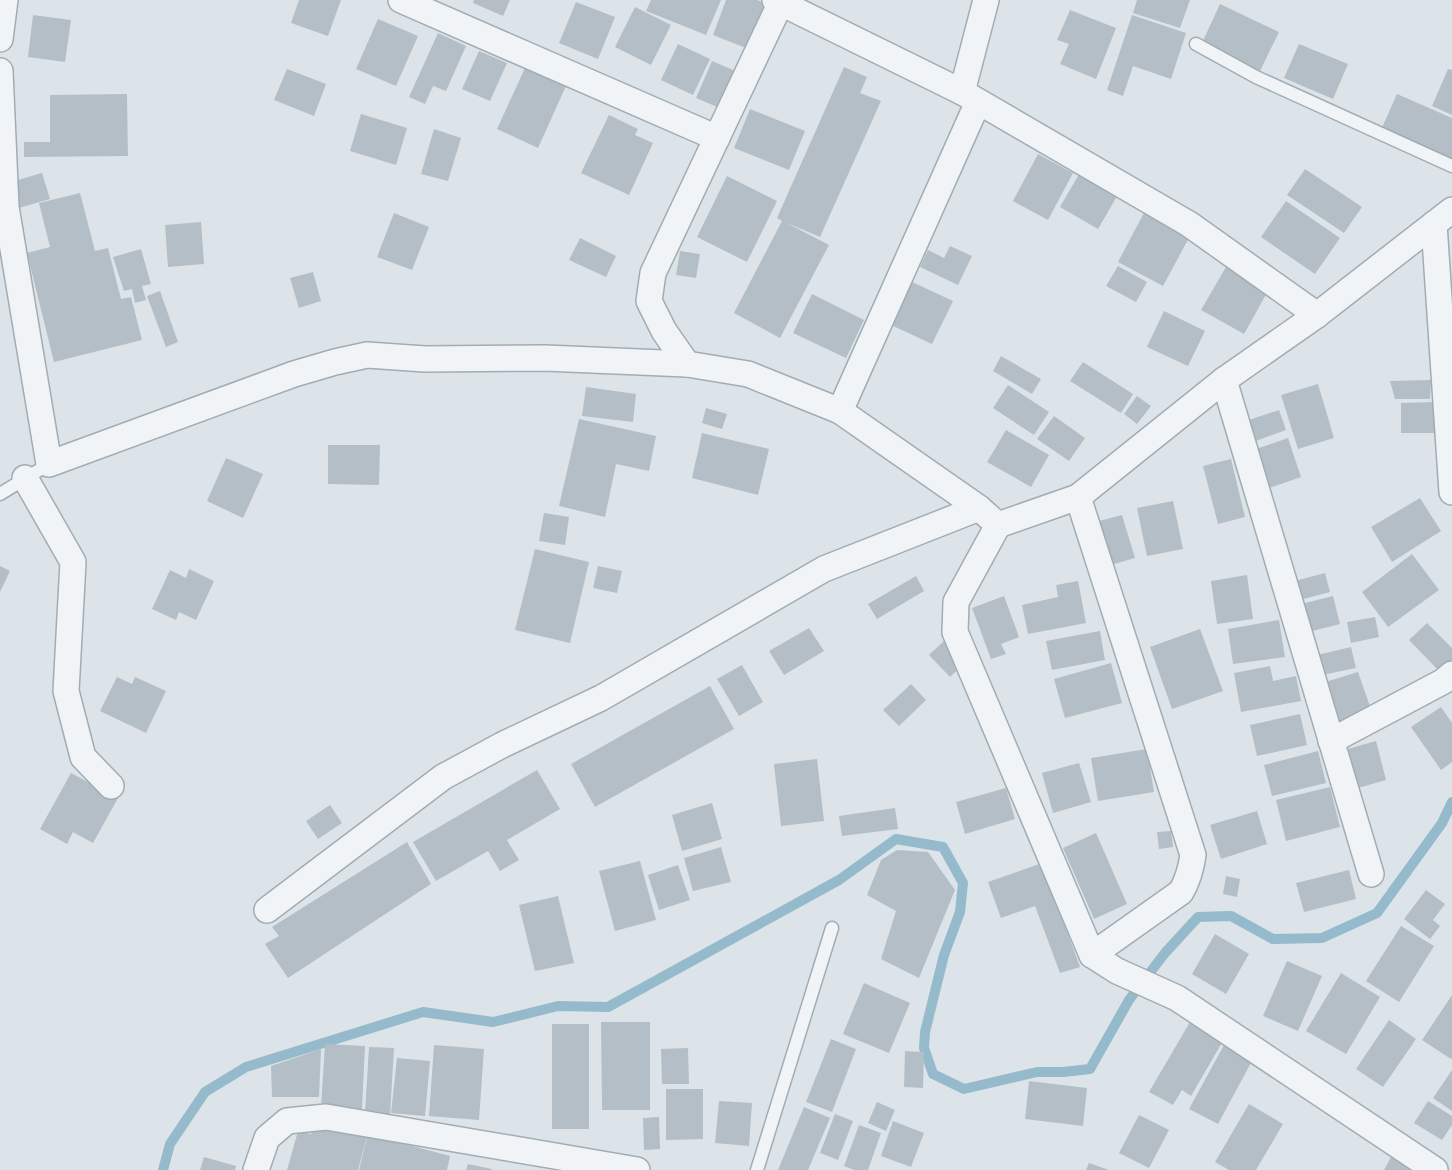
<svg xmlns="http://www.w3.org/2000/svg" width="1452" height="1170" font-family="Poppins,sans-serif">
  <rect width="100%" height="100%" fill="#dde4e9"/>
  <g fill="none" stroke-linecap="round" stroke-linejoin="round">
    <!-- stream -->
    <polyline stroke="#95bacc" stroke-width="10" points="163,1170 170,1144 205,1092 246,1067 423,1012 493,1022 558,1006 608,1007 839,880 896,839 943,847 963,883 960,912 944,955 925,1032 924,1048 933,1074 964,1089 1037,1072 1063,1072 1090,1069 1129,1000 1165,953 1198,917 1231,916 1273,939 1322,938 1377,913 1442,823 1452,802"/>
  </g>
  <!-- building -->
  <g fill="#b4bec6">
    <polygon points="299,0 341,0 328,36 291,23"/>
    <polygon points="474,0 510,0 503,16 473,3"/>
    <polygon points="651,0 721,0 706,35 646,11"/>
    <polygon points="726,0 757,0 768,4 751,50 713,35"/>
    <polygon points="1137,0 1190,0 1180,28 1133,13"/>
    <polygon points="576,2 615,17 598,59 559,43"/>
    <polygon points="1220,4 1279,32 1260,71 1202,43"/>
    <polygon points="635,7 671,25 651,65 615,47"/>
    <polygon points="1070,10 1116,28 1096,79 1060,64 1069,44 1057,40"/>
    <polygon points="33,15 71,20 65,62 28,57"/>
    <polygon points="1132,15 1186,33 1171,79 1133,66 1123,96 1107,90"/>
    <polygon points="378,19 418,36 396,86 356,69"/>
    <polygon points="438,33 466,46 446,91 433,86 425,104 409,97"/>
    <polygon points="678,44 710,59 693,95 661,80"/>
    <polygon points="1299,44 1348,64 1333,99 1284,78"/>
    <polygon points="479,51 507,63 490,101 462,89"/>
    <polygon points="712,61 738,72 722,109 696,98"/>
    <polygon points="844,67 867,77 860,93 881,101 820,237 787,223 829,245 780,338 734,313 782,221 777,218"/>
    <polygon points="525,68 566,86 538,148 497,129"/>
    <polygon points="287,69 326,84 314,116 274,100"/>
    <polygon points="1448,69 1452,70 1452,115 1432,106"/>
    <polygon points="127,94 128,156 24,157 24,142 50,142 50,95"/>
    <polygon points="1397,94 1452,118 1452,161 1381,130"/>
    <polygon points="750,109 805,131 789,170 734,148"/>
    <polygon points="361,114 407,128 396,165 350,151"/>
    <polygon points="609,115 638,129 635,135 653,143 629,195 581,173"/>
    <polygon points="434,129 461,138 448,181 421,174"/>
    <polygon points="1038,154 1073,173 1048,220 1013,201"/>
    <polygon points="1082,169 1120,191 1098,229 1060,207"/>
    <polygon points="1305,169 1362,207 1344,233 1287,195"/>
    <polygon points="42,173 50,199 19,208 11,182"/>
    <polygon points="727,176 777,201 747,262 697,237"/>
    <polygon points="80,193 95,251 108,248 121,299 131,297 142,340 54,362 27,253 50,247 39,203"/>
    <polygon points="1286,201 1340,238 1315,274 1261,237"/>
    <polygon points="1146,209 1191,234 1163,286 1118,262"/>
    <polygon points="394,213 429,227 412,270 377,257"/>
    <polygon points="201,222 204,264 168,267 165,225"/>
    <polygon points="580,238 616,256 606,277 569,260"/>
    <polygon points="950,246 972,256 958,285 920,267 928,250 944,258"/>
    <polygon points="141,249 151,284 142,286 146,300 135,303 132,289 124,291 113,257"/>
    <polygon points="680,251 700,254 696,278 676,275"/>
    <polygon points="1118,266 1147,282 1136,302 1106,286"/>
    <polygon points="1226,267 1268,291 1244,334 1201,310"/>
    <polygon points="313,272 321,301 299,308 290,278"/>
    <polygon points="910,281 953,301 932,344 889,324"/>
    <polygon points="160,291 178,342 166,347 147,296"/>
    <polygon points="812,294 864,320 846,358 793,333"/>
    <polygon points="1164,311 1205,331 1188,366 1147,347"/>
    <polygon points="1001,356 1041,379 1032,394 993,371"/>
    <polygon points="1083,362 1133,394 1121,413 1070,381"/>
    <polygon points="1431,380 1430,399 1395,399 1390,381"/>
    <polygon points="1318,384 1334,438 1298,449 1281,395"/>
    <polygon points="1008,385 1049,412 1034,435 993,408"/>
    <polygon points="586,387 636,394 633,422 582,416"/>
    <polygon points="1137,396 1151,406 1137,424 1124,414"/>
    <polygon points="1434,402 1434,433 1401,433 1401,403"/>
    <polygon points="706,408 727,414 722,429 702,423"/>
    <polygon points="1279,410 1286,430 1253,442 1246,421"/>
    <polygon points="1054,416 1085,438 1069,461 1037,439"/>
    <polygon points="579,419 656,436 649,471 616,464 605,517 559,506"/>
    <polygon points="1006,430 1049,455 1031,487 987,462"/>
    <polygon points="702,433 769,449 758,495 692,478"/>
    <polygon points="1288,438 1301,477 1269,488 1256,449"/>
    <polygon points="328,445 380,445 379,485 328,484"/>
    <polygon points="226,458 263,474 243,518 207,501"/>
    <polygon points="1231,459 1245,517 1218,524 1203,466"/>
    <polygon points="1420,498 1441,531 1392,562 1371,527"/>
    <polygon points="1173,501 1183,549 1147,556 1137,508"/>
    <polygon points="544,513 569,517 565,545 539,541"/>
    <polygon points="1122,515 1135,558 1107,566 1095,522"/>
    <polygon points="535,549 589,562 570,643 515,630"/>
    <polygon points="1412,554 1439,590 1388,627 1362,592"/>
    <polygon points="0,566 10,571 0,592"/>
    <polygon points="598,566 622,571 617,593 593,588"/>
    <polygon points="189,569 214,581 196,620 179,612 176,620 152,609 170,570 186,578"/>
    <polygon points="1325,573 1330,592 1296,601 1291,582"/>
    <polygon points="1247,575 1253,619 1217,624 1211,581"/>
    <polygon points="916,576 924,591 877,619 868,604"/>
    <polygon points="1078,581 1086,623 1028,634 1022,605 1058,597 1056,585"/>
    <polygon points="1004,596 1019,637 1001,644 1006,654 991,659 972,608"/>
    <polygon points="1333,596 1340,624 1304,633 1297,605"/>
    <polygon points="1375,617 1379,637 1351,643 1347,622"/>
    <polygon points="1279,620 1285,657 1233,664 1228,629"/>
    <polygon points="1427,623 1452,648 1452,660 1440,672 1409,640"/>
    <polygon points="809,628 824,651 784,675 769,651"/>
    <polygon points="1200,629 1223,691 1172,709 1150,647"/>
    <polygon points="1100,631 1105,660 1052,670 1046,641"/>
    <polygon points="944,641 965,663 950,677 929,655"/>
    <polygon points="1351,647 1356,668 1322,675 1317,655"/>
    <polygon points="1111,663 1122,703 1065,718 1054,679"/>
    <polygon points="742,665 763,702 739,716 717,679"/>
    <polygon points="1270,666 1273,681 1296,676 1301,701 1241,712 1234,673"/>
    <polygon points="1358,672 1374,718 1336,730 1322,683"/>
    <polygon points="117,677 132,684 135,677 166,691 146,733 100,711"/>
    <polygon points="911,684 926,700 899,726 883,710"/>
    <polygon points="710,686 734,729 595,807 571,764"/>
    <polygon points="1441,707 1452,723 1452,762 1441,770 1411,727"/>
    <polygon points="1300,714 1307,745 1257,756 1250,725"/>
    <polygon points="1376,741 1386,780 1358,788 1348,749"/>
    <polygon points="1147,749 1154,792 1098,801 1091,758"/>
    <polygon points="1318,751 1326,783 1272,796 1264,765"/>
    <polygon points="817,759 824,821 781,826 774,764"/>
    <polygon points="1079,763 1091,802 1053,813 1042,773"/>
    <polygon points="537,770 560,809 507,840 519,860 500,871 488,851 436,881 413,842"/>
    <polygon points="71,773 118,798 93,843 73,832 67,844 40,829"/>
    <polygon points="1330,787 1340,827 1286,841 1276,800"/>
    <polygon points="1006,788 1015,819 965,834 956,802"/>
    <polygon points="712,803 722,839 682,851 672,815"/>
    <polygon points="330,805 342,823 318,839 306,821"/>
    <polygon points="895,808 898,829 842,836 839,816"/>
    <polygon points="1257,811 1267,844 1221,859 1210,825"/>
    <polygon points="1171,831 1173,847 1159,849 1157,832"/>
    <polygon points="1096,833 1127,904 1094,919 1063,848"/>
    <polygon points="407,842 431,884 288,978 265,944 279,936 272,927"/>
    <polygon points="721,847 731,882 693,891 684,858"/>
    <polygon points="897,850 928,852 955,890 919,978 881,959 896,911 867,895 881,860"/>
    <polygon points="640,861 656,920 615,931 599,871"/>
    <polygon points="1042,863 1080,967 1060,973 1035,906 1001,918 988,882"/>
    <polygon points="678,865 690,900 659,910 648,875"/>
    <polygon points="1349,870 1356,899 1304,912 1296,883"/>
    <polygon points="1226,876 1240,879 1237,897 1223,894"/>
    <polygon points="1426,890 1445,904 1433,920 1440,926 1430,939 1404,919"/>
    <polygon points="558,896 574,963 535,971 519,905"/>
    <polygon points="1401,926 1434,946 1399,1002 1366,981"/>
    <polygon points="1215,934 1249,954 1226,994 1192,974"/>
    <polygon points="1287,961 1322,976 1298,1031 1263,1016"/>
    <polygon points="1341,973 1380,997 1346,1054 1306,1031"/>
    <polygon points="864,983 910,1003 889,1053 843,1034"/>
    <polygon points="1452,995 1452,1058 1451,1059 1422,1040"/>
    <polygon points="1389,1020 1416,1039 1383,1087 1356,1069"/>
    <polygon points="601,1022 650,1022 650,1110 602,1110"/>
    <polygon points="1190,1022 1223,1041 1191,1096 1182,1090 1173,1105 1149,1092"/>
    <rect x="552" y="1024" width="37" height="105"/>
    <polygon points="831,1039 856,1049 832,1112 806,1102"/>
    <polygon points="325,1044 365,1046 362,1109 321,1107"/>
    <polygon points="434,1045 484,1049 479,1120 429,1116"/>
    <polygon points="1224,1045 1252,1061 1218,1124 1189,1109"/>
    <polygon points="369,1047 394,1048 390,1115 365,1113"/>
    <polygon points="688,1048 689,1084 662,1084 661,1049"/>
    <polygon points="321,1049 319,1097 272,1097 271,1066"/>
    <polygon points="905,1051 924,1052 923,1088 904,1087"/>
    <polygon points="397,1058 430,1061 425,1116 391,1113"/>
    <polygon points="1452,1070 1452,1111 1433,1098"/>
    <polygon points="1029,1081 1087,1088 1083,1126 1025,1119"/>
    <polygon points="666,1089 703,1089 703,1139 666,1140"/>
    <polygon points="719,1101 752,1103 749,1146 715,1143"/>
    <polygon points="1428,1101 1452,1116 1452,1125 1442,1140 1414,1123"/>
    <polygon points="877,1102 895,1110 886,1131 868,1123"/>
    <polygon points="1249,1104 1283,1124 1256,1170 1229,1170 1215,1162"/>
    <polygon points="804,1107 830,1118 808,1170 778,1170"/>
    <polygon points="835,1114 853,1121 838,1160 820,1153"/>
    <polygon points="1139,1115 1169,1130 1149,1168 1119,1153"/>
    <polygon points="659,1117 660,1149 644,1150 643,1118"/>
    <polygon points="893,1121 924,1133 911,1167 881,1156"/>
    <polygon points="314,1122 367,1137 358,1170 287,1170 298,1131 311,1134"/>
    <polygon points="859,1125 881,1133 868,1170 854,1170 844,1166"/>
    <polygon points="368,1134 450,1156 447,1170 359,1170"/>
    <polygon points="1392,1155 1420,1170 1384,1170"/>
    <polygon points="204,1157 236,1166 235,1170 200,1170"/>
    <polygon points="1089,1163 1109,1170 1086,1170"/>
    <polygon points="468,1164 492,1169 492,1170 466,1170"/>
  </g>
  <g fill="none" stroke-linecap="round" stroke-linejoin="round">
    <defs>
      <g id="lane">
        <polyline points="1196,44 1256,77 1452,166"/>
        <polyline points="0,494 49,464"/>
        <polyline points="757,1170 832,928"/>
      </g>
      <g id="street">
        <polyline points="401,0 717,138"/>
        <polyline points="775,0 962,92 1189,224 1317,315"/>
        <polyline points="0,39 5,0"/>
        <polyline points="0,71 6,207 49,464 294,374 335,362 367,355 425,359 545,358 687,364 748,374 840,411 979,508 998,525 1078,497 1224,380 1317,315 1452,210"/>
        <polyline points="962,92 986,0"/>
        <polyline points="1434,224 1452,492"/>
        <polyline points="687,364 664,331 649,301 653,273 782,0"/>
        <polyline points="1224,380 1371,874"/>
        <polyline points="840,411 978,102"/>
        <polyline points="25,478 73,562 66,691 83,757 111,786"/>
        <path d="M 1078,497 L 1193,855 C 1191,869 1188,880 1181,892 L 1092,955"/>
        <polyline points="998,525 956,602 955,632 1092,955 1117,971 1177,998 1435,1170"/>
        <polyline points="1331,741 1444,681 1452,674"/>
        <polyline points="267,910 443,777 502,745 601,698 824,569 979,508"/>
        <polyline points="256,1170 267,1138 287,1121 326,1117 637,1170"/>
      </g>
    </defs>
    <!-- lane casing -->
    <use href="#lane" stroke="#a2acb3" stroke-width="15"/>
    <!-- street casing -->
    <use href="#street" stroke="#a2acb3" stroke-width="28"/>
    <!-- lane -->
    <use href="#lane" stroke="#f1f4f7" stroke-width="12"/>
    <!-- street -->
    <use href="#street" stroke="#f1f4f7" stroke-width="25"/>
  </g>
</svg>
